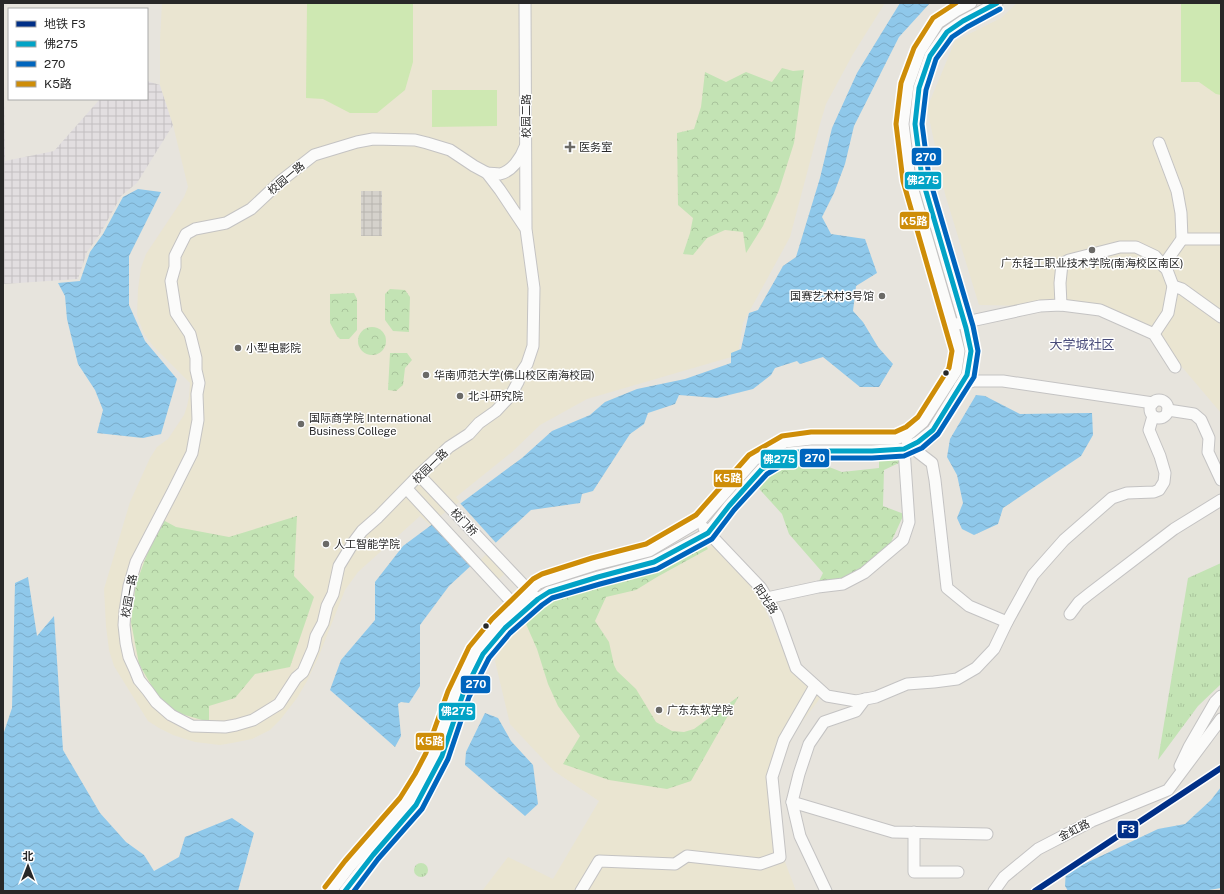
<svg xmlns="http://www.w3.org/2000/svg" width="1224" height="894" font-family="'Public Sans','Noto Sans SC',sans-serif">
  <defs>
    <pattern id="industrial-grid" width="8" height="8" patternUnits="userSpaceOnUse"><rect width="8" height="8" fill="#e2dee0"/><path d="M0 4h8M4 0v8" fill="none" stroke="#c2bec0"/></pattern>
    <pattern id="grass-tufts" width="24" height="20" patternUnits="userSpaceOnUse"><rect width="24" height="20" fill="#c3e3b4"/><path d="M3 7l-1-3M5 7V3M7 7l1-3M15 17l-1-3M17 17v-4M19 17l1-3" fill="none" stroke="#a8c39b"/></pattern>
    <pattern id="forest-crowns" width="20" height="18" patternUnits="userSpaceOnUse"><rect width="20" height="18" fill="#c3e3b4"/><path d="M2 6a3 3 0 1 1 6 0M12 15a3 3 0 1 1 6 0" fill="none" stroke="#a8c39b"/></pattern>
    <pattern id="plaza-grid" width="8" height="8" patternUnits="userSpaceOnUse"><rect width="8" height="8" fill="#d5d2cc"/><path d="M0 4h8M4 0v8" fill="none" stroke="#b7b4af"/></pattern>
    <pattern id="water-waves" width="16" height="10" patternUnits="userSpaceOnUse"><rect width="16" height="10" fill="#8fc8ea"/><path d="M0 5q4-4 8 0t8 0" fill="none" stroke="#7bacc9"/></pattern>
  </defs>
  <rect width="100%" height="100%" fill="#e7e4dd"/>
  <!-- industrial -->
  <polygon fill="url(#industrial-grid)" points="3,3 5,161 54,151 100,99 147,99 147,81 160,85 173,125 137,183 121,196 100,234 87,252 78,279 3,284"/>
  <!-- education -->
  <g fill="#eae5d1">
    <polygon points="162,3 885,3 853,54 826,104 820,124 790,237 743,323 738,355 587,399 540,425 512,452 456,497 509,570 494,583 420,516 358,572 345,590 318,658 307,681 297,698 280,720 270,730 252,739 232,743 220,745 195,742 173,735 159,728 148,721 114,666 109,650 106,626 104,589 130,502 150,458 157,447 168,439 184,415 187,406 189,397 190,383 153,346 144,334 137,315 138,289 141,268 146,254 184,197 188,187 173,125 160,85 160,40"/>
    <polygon points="1017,3 1221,3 1221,413 1154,334 1100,310 1040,306 979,305 945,194 927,108 955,41 1001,18"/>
    <polygon points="708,541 758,594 792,668 821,697 795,731 777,775 785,862 796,891 482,891 508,857 553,879 599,801 554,771 510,724 495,661 510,634 547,599 653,567"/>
  </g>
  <!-- grass -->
  <g fill="url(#grass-tufts)">
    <polygon points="1221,563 1221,684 1198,706 1158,760 1188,578"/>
    <circle cx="421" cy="870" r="7"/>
  </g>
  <!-- forest -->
  <g fill="url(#forest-crowns)">
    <polygon points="782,68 793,71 804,70 794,143 779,190 763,226 746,253 743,232 725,230 707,238 693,255 683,254 690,233 693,218 678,205 677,133 694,129 701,107 705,72 726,82 746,72 772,82"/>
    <polygon points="390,289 405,290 410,297 409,332 393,331 385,320 385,294"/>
    <polygon points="354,293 357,299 357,330 349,339 340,339 337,336 330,323 330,294"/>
    <circle cx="372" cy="341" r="14"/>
    <polygon points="390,353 407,353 412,360 405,368 403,385 396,391 388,390"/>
    <polygon points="902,451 901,462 884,470 883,506 904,514 887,551 861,570 843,579 818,583 823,573 789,534 782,514 753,482 790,455 825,454 829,467 842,472 879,468 879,453"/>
    <polygon points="297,516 294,576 314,597 290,667 255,674 235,698 209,706 209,722 178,713 157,695 139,664 131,622 136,584 150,546 163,520 176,527 229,537"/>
    <polygon points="705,544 708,549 657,577 636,590 606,597 595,621 609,642 614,665 617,671 636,689 656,722 672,731 684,732 694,729 739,696 691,781 667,789 609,780 563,764 580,736 558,706 548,684 537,649 526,624 550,601 601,586 654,569"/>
  </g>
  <!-- pitch -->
  <g fill="#cee8b2">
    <polygon points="307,3 413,3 413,62 405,90 377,113 350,113 323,99 306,98"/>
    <polygon points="1181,3 1221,3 1221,95 1216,94 1199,82 1181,82"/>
    <polygon points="432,90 497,90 497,126 432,127"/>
  </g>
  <!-- plaza -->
  <rect fill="url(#plaza-grid)" x="361" y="191" width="21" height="45"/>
  <!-- water -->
  <g fill="url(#water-waves)">
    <polygon points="900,3 930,3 899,37 854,126 845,164 834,193 822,217 831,234 865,239 877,273 856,286 853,311 863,322 878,347 893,364 879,387 860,387 823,357 800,364 797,361 775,368 771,375 753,389 717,398 679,395 675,404 648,413 644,424 630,434 593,491 582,494 580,503 531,510 449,586 420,625 420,686 409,703 401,702 398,704 401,736 395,747 330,690 341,660 375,620 375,582 403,546 522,458 552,431 590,415 605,402 637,389 685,379 731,363 731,353 741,349 749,313 758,310 783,266 796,257 820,178 832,128 857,73"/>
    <polygon points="138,189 161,192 129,256 129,305 145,341 177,379 161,434 143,438 97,433 103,410 95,390 78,364 67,319 65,296 58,283 80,281 90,252 103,234 123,197"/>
    <polygon points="976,395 985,396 1020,414 1092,413 1093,435 1081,456 1003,508 998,524 974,535 962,529 957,518 963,503 957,475 947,457 950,439"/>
    <polygon points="28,577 37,636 54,616 63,750 100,813 126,842 144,855 154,871 179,857 185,837 232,818 254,833 238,891 3,891 3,735 12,708 15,583"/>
    <polygon points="485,713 498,718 511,741 533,765 538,804 525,816 465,765 466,752"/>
    <polygon points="1221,787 1221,888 1203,891 1068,891 1065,886 1066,869 1084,864 1158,829 1185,824 1211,800"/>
  </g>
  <!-- pier -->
  <polygon fill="#e7e4dd" points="459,502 497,544 472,568 431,523"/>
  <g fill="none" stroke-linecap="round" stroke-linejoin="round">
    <defs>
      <g id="minor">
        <polyline points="525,3 526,229 534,288 533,346 527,364 521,373 518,382 511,395 496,411 479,423 469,434 449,447 419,475 378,517 362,531 353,543 339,566 333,594 327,606 323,623 316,636 313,649 303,672 296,678 279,704 253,720 236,725 225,727 192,726 171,715 156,702 148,691 139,680 135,670 129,657 126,643 124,625 125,611 129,586 136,562 173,491 192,453 198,420 197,394 199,383 196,370 196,358 190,334 176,313 171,281 175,267 175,256 186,234 195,229 226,223 251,209 282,180 314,155 357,142 373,139 415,140 427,143 450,150 474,166 487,173 500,190 526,229"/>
        <polyline points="1159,143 1177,191 1181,213 1182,239 1163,266"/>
        <path d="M 487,173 C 491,173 496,174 500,174 C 512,171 521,158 525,147"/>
        <polyline points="1182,239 1221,239"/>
        <polyline points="1173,286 1182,289 1221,317"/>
        <polyline points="1061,305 1060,283 1062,264 1069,260 1120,247 1136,247 1155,256 1167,270 1173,286 1168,313 1154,334"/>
        <polyline points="957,324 1040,306 1061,305 1100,310 1154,334 1175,367"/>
        <polyline points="960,386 973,381 1003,381 1153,403"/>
        <circle cx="1159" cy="409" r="9"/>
        <polyline points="1168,410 1194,414 1201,420 1209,438 1208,452 1221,480"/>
        <polyline points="907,441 910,446 932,463 935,480 947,588 969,606 1007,622"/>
        <polyline points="419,475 534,596"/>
        <polyline points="407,489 519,610"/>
        <polyline points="704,528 761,588 777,615 796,668 827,696 856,701 876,697 907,684 934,682 957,679 976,668 994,649 1007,622 1033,575 1064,540 1112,498 1127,493 1154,492 1159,490 1164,482 1165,473 1160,456 1149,430 1153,416"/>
        <polyline points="767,598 818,587 843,584 864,573 903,540 909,522 904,449"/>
        <polyline points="1070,614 1079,602 1089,594 1174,529 1221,500"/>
        <polyline points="1180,766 1189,747 1215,702 1221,696"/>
        <polyline points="792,802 893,832 987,834"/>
        <polyline points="914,832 914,872 958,872"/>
        <polyline points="331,891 350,866 376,837 406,802 421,777 432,756 454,694 475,651 497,624 537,584 544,581 594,565 649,551 701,520 754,460 785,442 811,439 896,439 910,433 923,422 956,371 959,351 954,331 910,180 903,124 908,85 920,51 938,23 956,11 971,3"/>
        <polyline points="345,891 373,855 416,805 442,756 463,694 483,654 505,628 538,599 549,592 598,577 654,562 708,533 729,506 762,469 789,453 811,451 872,451 904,449 918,442 933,430 967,375 971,351 966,328 922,178 915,124 919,88 930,56 947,32 963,21 997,3"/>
        <polyline points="581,891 599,861 675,864 687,856 760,864 780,857 772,777 784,740 815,686"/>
        <polyline points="826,891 800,836 792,802 799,774 809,744 824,722 856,711 865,699"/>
        <polyline points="994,891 1004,877 1038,849 1092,821 1168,790 1221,719"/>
      </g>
    </defs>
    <!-- minor casing -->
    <use href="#minor" stroke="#c4c3c3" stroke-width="13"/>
    <!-- minor -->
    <use href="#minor" stroke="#fbfbfa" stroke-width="11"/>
    <defs>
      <polyline id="bus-1" points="345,891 373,855 416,805 442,756 463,694 483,654 505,628 538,599 549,592 598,577 654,562 708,533 729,506 762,469 789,453 811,451 872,451 904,449 918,442 933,430 967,375 971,351 966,328 922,178 915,124 919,88 930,56 947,32 963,21 997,3"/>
      <polyline id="bus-2" points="354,891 378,859 422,809 448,759 469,697 489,658 510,633 542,605 552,598 600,584 657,569 712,539 734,510 767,474 791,460 811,458 872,458 904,456 922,448 938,434 974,377 978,351 973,326 929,177 922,124 926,90 936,59 952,37 967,27 1000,9"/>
      <polyline id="bus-3" points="325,887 345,861 400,798 415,774 426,753 448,691 469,647 492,619 533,579 542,574 592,558 646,544 696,515 749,455 782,436 811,432 895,432 906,427 918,417 949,368 952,351 903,181 896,124 901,83 914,48 933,18 956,3"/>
    </defs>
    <!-- bus-1 casing -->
    <use href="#bus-1" stroke="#fff" stroke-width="8"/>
    <!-- bus-2 casing -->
    <use href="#bus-2" stroke="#fff" stroke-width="8"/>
    <!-- bus-3 casing -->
    <use href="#bus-3" stroke="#fff" stroke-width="8"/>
    <!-- bus-1 -->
    <use href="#bus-1" stroke="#02a3c6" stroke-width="5"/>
    <!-- bus-2 -->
    <use href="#bus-2" stroke="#0065bd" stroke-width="5"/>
    <!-- bus-3 -->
    <use href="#bus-3" stroke="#ce8d08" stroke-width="5"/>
    <defs>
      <polyline id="metro-1" points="1035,891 1221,768"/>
    </defs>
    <!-- metro-1 casing -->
    <use href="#metro-1" stroke="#fff" stroke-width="9"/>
    <!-- metro-1 -->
    <use href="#metro-1" stroke="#002f87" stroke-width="6"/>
  </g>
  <!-- markers -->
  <g fill="#6b6a67" stroke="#fff" stroke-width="1.5">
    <path d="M568 141h4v4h4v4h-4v4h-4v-4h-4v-4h4z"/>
    <circle cx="1092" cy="250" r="4"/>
    <circle cx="882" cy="296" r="4"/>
    <circle cx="238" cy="348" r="4"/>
    <circle cx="426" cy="375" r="4"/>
    <circle cx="460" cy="396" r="4"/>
    <circle cx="301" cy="424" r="4"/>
    <circle cx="326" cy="544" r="4"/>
    <circle cx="659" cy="710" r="4"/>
  </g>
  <g fill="#282828" stroke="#fff" stroke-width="1.5">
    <circle cx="946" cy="373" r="3.5"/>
    <circle cx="486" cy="626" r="3.5"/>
  </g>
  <g text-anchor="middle" stroke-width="3" stroke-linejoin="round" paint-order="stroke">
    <!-- street labels -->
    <g font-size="11" fill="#282828" stroke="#fff">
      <text transform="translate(526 116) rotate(-90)" y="4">校园二路</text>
      <text transform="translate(286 178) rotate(-40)" y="4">校园一路</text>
      <text transform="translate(430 466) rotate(-44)" y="4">校园一路</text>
      <text transform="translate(464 522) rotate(46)" y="4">校门桥</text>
      <text transform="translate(129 596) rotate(-80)" y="4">校园一路</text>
      <text transform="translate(766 599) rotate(56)" y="4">阳光路</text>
      <text transform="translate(1074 830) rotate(-27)" y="4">金虹路</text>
    </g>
    <!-- poi labels -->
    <g font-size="11" fill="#282828" stroke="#fff" text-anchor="start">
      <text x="579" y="151">医务室</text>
      <text x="1092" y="267" text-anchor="middle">广东轻工职业技术学院(南海校区南区)</text>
      <text x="874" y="300" text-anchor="end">国赛艺术村3号馆</text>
      <text x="246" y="352">小型电影院</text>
      <text x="434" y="379">华南师范大学(佛山校区南海校园)</text>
      <text x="468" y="400">北斗研究院</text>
      <text x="309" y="422">国际商学院 International<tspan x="309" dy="13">Business College</tspan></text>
      <text x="334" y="548">人工智能学院</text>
      <text x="667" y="714">广东东软学院</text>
    </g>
    <!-- quarter labels -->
    <g font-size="13" fill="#484b79" stroke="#fff">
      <text x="1082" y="349">大学城社区</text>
    </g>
  </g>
  <g stroke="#fff" stroke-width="1.5">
    <rect x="911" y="147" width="31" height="19" rx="4" fill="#0065bd"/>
    <rect x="904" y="171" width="38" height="19" rx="4" fill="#02a3c6"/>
    <rect x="899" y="211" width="31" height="19" rx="4" fill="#ce8d08"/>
    <rect x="799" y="448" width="31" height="20" rx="4" fill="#0065bd"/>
    <rect x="760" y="449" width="38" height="20" rx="4" fill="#02a3c6"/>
    <rect x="713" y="469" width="30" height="19" rx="4" fill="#ce8d08"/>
    <rect x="460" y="675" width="31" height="19" rx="4" fill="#0065bd"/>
    <rect x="438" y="702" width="38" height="19" rx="4" fill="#02a3c6"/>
    <rect x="415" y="732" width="30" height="19" rx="4" fill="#ce8d08"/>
    <rect x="1117" y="820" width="22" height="19" rx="4" fill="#002f87"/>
  </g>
  <g font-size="11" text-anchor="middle" font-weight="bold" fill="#fff">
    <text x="926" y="161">270</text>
    <text x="923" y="184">佛275</text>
    <text x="914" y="225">K5路</text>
    <text x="815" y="462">270</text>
    <text x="779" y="463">佛275</text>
    <text x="728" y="482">K5路</text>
    <text x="476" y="688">270</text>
    <text x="457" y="715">佛275</text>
    <text x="430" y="745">K5路</text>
    <text x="1128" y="833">F3</text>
  </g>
  <!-- border -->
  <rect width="1224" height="894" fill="none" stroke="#282828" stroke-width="8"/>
  <!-- legend -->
  <rect x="8" y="8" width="140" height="92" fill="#ffffff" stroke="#a9a9a9"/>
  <rect x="16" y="21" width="20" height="6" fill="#002f87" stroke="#a9a9a9"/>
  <text x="44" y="28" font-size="12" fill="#282828">地铁 F3</text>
  <rect x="16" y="41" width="20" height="6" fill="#02a3c6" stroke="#a9a9a9"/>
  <text x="44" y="48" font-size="12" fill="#282828">佛275</text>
  <rect x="16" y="61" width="20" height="6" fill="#0065bd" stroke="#a9a9a9"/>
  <text x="44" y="68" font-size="12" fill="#282828">270</text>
  <rect x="16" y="81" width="20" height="6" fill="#ce8d08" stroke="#a9a9a9"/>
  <text x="44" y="88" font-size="12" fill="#282828">K5路</text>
  <!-- north arrow -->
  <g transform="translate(28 866)" stroke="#ffffff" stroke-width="3" paint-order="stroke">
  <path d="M0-3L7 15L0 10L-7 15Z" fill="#282828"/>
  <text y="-6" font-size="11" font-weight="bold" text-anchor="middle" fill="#282828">北</text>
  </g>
</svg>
